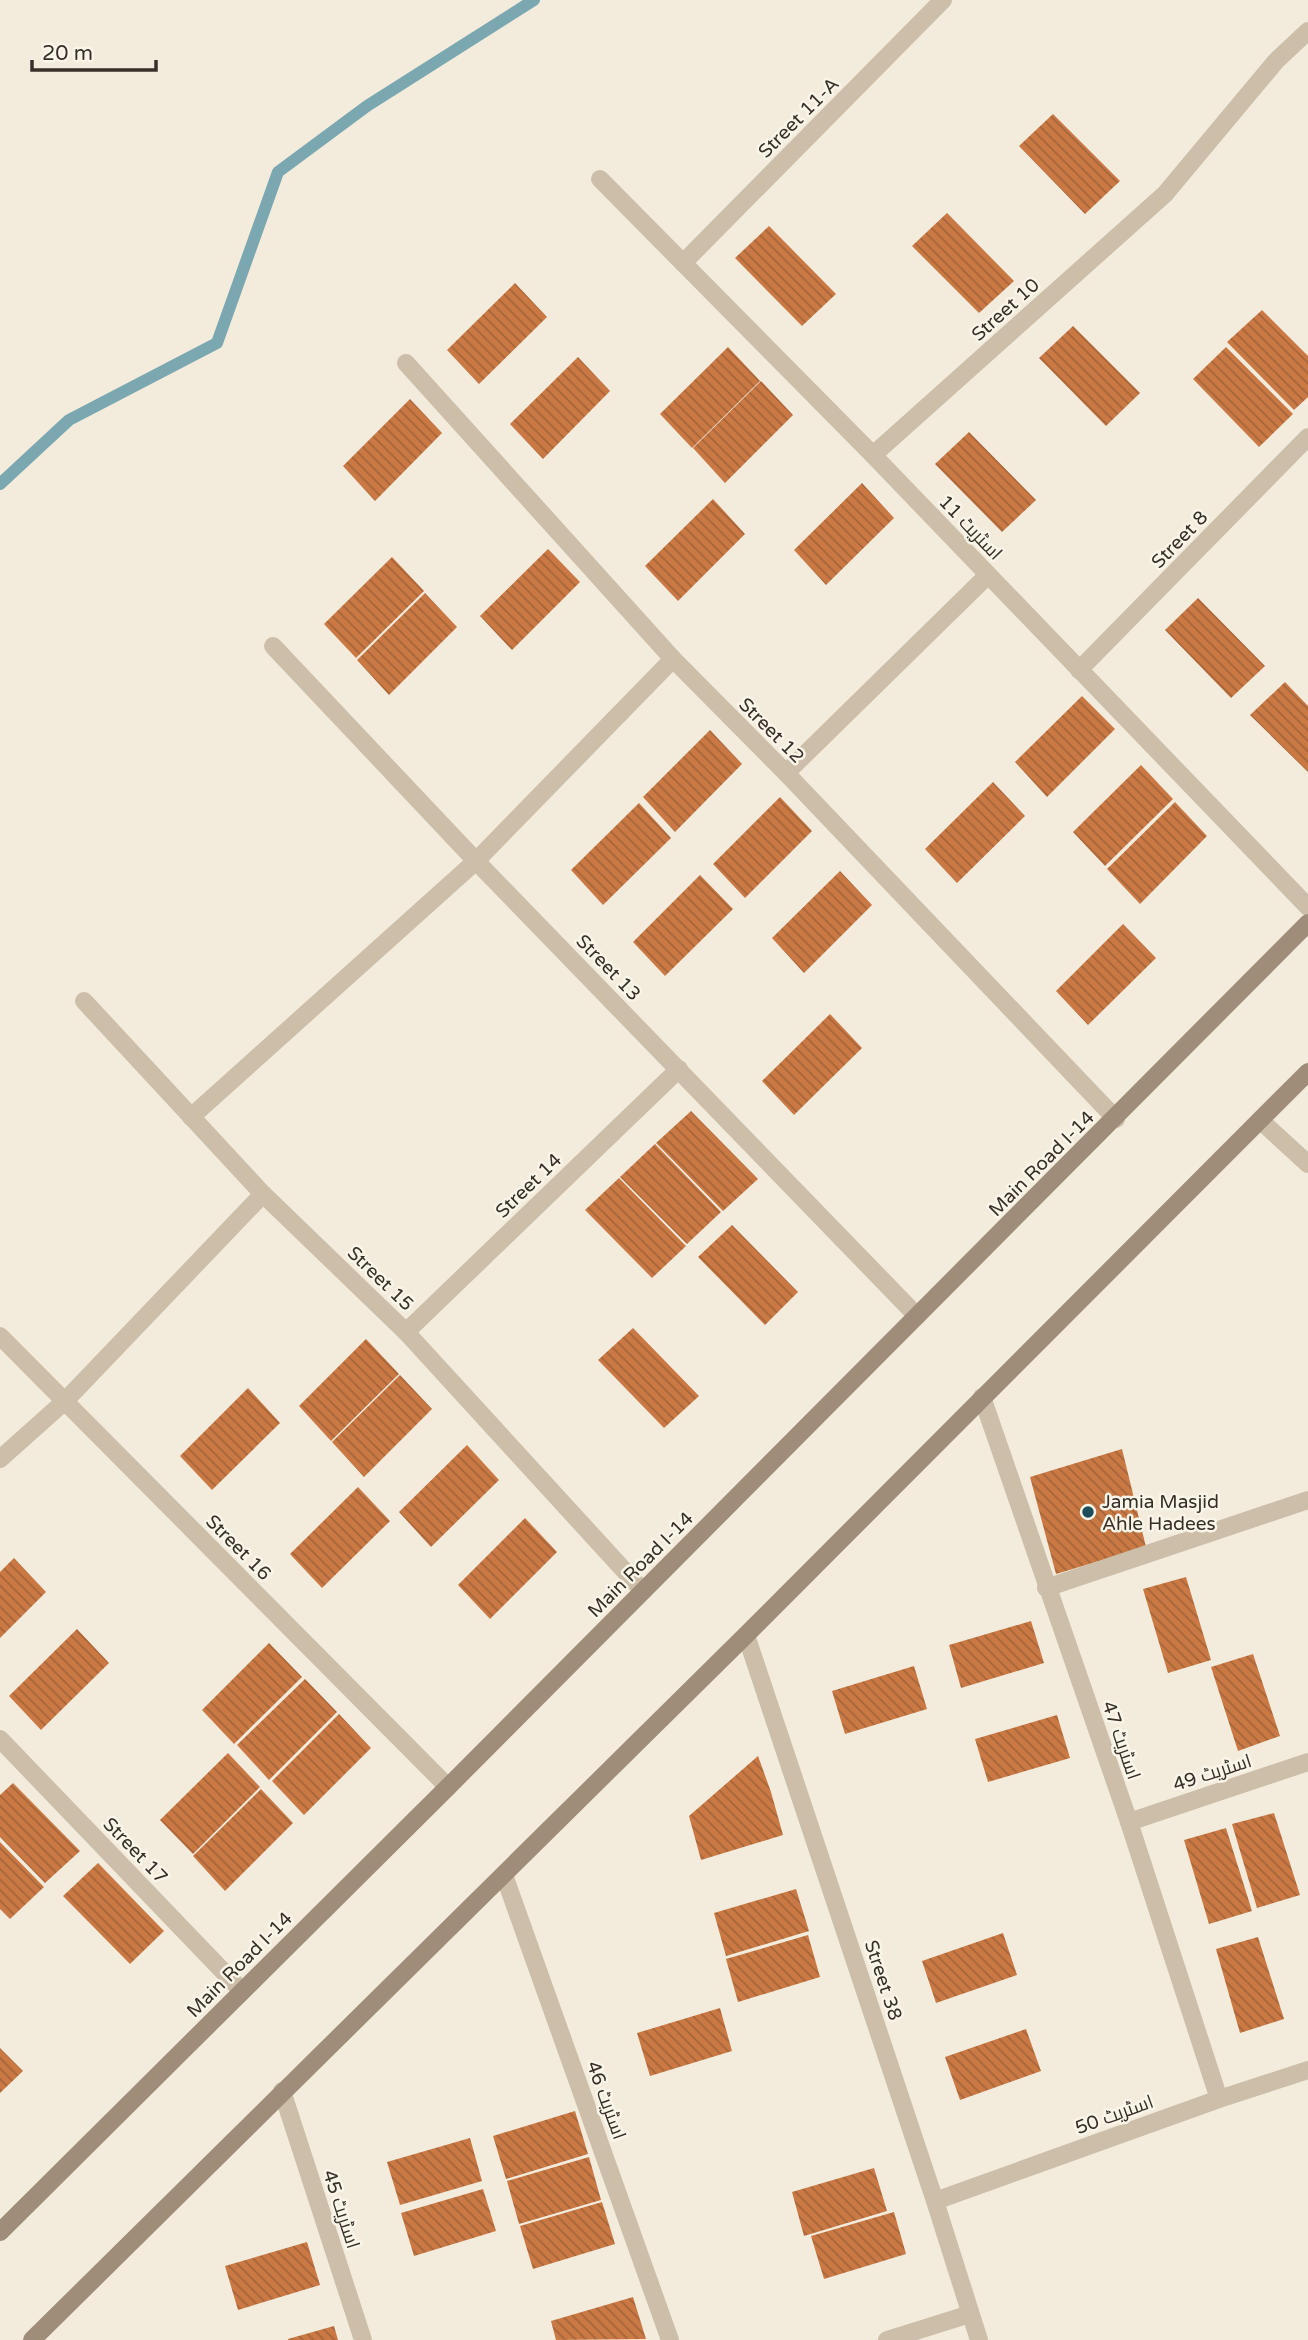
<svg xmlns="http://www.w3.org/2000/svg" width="1308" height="2340" font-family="'Varela Round',Cairo,sans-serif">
  <defs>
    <pattern id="building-back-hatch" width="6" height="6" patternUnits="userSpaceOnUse" patternTransform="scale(1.75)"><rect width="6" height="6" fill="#ca7944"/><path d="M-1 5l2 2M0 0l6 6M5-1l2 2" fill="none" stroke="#a56439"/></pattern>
  </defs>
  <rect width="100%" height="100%" fill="#f3ecdd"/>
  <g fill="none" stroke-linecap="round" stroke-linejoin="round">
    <!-- stream -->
    <polyline stroke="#7ba7b1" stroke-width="12" points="0,484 69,420 217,343 278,172 367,106 534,0"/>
  </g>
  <!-- building -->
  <g fill="url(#building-back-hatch)">
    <polygon points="1053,114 1120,181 1085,214 1019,146"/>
    <polygon points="947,213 1014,281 979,313 912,246"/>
    <polygon points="769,226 836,294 802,326 735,258"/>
    <polygon points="515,283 547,317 479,384 447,350"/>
    <polygon points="1262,310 1308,356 1308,397 1294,410 1227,342"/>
    <polygon points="1073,326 1140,393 1106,426 1039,358"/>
    <polygon points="728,347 760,381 692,448 660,414"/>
    <polygon points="1226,347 1293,414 1259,447 1193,379"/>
    <polygon points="578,357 610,391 543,459 510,424"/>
    <polygon points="761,381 793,415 725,483 693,448"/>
    <polygon points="410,399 442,433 375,501 343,466"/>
    <polygon points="969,432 1036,500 1002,532 935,464"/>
    <polygon points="862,483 894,518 826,585 794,550"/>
    <polygon points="713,499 745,534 678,601 645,566"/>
    <polygon points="548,549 580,582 512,650 480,616"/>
    <polygon points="392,557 424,591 356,658 324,624"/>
    <polygon points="425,593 457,627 389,695 357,660"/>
    <polygon points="1198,598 1265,666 1231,698 1165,630"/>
    <polygon points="1285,682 1308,706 1308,772 1250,715"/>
    <polygon points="1082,696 1115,729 1047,797 1015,762"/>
    <polygon points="710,730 742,764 675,832 643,797"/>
    <polygon points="1141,765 1173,799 1105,866 1073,832"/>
    <polygon points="993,782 1025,816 957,883 925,849"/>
    <polygon points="780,797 812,831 745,898 713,864"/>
    <polygon points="1175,802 1207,836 1140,904 1107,869"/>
    <polygon points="639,803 671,838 603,905 571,870"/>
    <polygon points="840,871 872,905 804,973 772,938"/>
    <polygon points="700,875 733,909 665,976 633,942"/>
    <polygon points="1123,924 1156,958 1088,1025 1056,991"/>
    <polygon points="830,1014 862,1048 794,1115 762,1081"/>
    <polygon points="691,1111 758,1179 723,1211 656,1143"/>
    <polygon points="655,1144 721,1212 687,1244 620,1177"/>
    <polygon points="619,1178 686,1246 652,1278 585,1210"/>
    <polygon points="732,1225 798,1292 765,1325 698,1257"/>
    <polygon points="633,1328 699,1396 664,1428 598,1360"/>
    <polygon points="366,1339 399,1374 331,1441 299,1406"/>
    <polygon points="400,1375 432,1409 364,1477 332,1442"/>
    <polygon points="248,1388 280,1423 212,1490 180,1456"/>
    <polygon points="467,1445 499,1480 431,1547 399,1512"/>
    <polygon points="1122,1449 1146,1547 1056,1574 1030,1477"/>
    <polygon points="358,1487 390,1521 322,1588 290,1554"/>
    <polygon points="525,1518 557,1552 490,1619 458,1585"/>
    <polygon points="14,1558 46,1592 0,1638 0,1572"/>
    <polygon points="1186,1577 1211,1660 1168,1673 1143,1589"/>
    <polygon points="1031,1621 1044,1663 961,1688 949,1645"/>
    <polygon points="77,1629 109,1663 41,1730 9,1696"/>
    <polygon points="269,1643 302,1677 234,1744 202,1710"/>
    <polygon points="1253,1654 1280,1736 1238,1751 1211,1667"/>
    <polygon points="914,1666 927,1709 845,1734 832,1691"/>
    <polygon points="305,1679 337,1712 269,1780 237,1745"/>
    <polygon points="339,1714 371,1748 304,1815 272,1781"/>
    <polygon points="1057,1715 1070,1758 988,1782 975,1739"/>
    <polygon points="228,1753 260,1787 193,1854 160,1820"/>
    <polygon points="758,1756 771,1792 783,1835 701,1860 689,1816"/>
    <polygon points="13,1783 80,1851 45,1883 0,1837 0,1795"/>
    <polygon points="261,1789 293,1823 225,1891 193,1856"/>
    <polygon points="1274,1813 1300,1895 1257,1908 1232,1824"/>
    <polygon points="1226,1828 1252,1911 1209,1924 1184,1840"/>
    <polygon points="0,1842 44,1887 10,1919 0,1909"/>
    <polygon points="98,1863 164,1931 130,1964 63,1896"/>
    <polygon points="796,1889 809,1931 726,1956 714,1913"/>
    <polygon points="1003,1933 1017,1975 936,2003 922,1961"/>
    <polygon points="808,1935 820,1977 738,2002 726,1959"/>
    <polygon points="1258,1937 1284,2019 1240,2033 1216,1949"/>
    <polygon points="720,2008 732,2051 650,2076 637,2033"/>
    <polygon points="1026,2029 1041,2071 960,2100 945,2057"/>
    <polygon points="0,2048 23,2071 0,2093"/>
    <polygon points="575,2111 588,2154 506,2179 493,2136"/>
    <polygon points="470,2138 482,2181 400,2205 387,2162"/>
    <polygon points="589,2157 601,2200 519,2224 507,2181"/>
    <polygon points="874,2168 887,2211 804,2236 792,2192"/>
    <polygon points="483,2189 496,2231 414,2256 401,2213"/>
    <polygon points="602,2202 615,2244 533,2269 520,2226"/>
    <polygon points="894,2212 906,2254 824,2279 811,2236"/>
    <polygon points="307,2242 320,2285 238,2310 225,2266"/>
    <polygon points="633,2297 646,2339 556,2340 551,2321"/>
    <polygon points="334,2326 338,2340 288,2340 288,2339"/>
  </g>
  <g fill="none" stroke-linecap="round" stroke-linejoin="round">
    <!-- street -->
    <g stroke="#ccbea8" stroke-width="18">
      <polyline points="600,179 873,455 1308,907"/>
      <polyline points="683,263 943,0"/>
      <polyline points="406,363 673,659 786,773 1116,1119"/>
      <polyline points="873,455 1165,194 1276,61 1308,31"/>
      <polyline points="273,646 476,861 917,1316"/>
      <polyline points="1079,670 1308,437"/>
      <polyline points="786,773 988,575"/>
      <polyline points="84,1001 263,1194 406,1332 643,1591"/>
      <polyline points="191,1117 476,861 673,659"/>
      <polyline points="1260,1120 1308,1164"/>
      <polyline points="406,1332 679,1069"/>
      <polyline points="0,1336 448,1787"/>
      <polyline points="982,1397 1129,1822 1219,2099"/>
      <polyline points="0,1459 65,1401 263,1194"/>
      <polyline points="1046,1588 1308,1500"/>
      <polyline points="746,1635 935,2201 979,2340"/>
      <polyline points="0,1739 242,1991"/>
      <polyline points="1129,1822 1308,1762"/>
      <polyline points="504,1875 670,2340"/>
      <polyline points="282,2091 363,2340"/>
      <polyline points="935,2201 1219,2099 1308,2070"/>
      <polyline points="887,2340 970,2314"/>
    </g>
    <!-- secondary -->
    <g stroke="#a08d79" stroke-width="18">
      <polyline points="0,2232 448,1787 1308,923"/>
      <polyline points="32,2340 746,1635 1308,1072"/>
    </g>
  </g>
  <!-- markers -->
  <circle fill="#1c4e5b" stroke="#faf5e9" stroke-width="2.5" cx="1088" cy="1512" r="7"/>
  <g text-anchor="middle" stroke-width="5" stroke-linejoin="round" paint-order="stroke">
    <!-- street labels -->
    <g font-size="19" fill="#383028" stroke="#faf5e9">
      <text transform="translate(798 117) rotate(-45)" y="7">Street 11-A</text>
      <text transform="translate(1005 309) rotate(-42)" y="7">Street 10</text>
      <text transform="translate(971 527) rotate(46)" y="7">اسٹریٹ 11</text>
      <text transform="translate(1179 539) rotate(-46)" y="7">Street 8</text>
      <text transform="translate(772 730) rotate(45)" y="7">Street 12</text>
      <text transform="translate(609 967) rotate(46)" y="7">Street 13</text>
      <text transform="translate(1041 1163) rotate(-45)" y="7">Main Road I-14</text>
      <text transform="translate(528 1185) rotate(-44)" y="7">Street 14</text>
      <text transform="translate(381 1278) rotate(44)" y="7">Street 15</text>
      <text transform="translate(239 1547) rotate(45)" y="7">Street 16</text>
      <text transform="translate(640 1564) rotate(-45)" y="7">Main Road I-14</text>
      <text transform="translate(1122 1740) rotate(71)" y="7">اسٹریٹ 47</text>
      <text transform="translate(1212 1772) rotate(-18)" y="7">اسٹریٹ 49</text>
      <text transform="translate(136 1850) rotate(46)" y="7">Street 17</text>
      <text transform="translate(239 1964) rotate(-45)" y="7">Main Road I-14</text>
      <text transform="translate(884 1980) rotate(72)" y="7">Street 38</text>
      <text transform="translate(607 2100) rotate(70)" y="7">اسٹریٹ 46</text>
      <text transform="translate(1114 2114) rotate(-20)" y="7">اسٹریٹ 50</text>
      <text transform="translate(342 2209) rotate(72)" y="7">اسٹریٹ 45</text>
    </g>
    <!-- poi labels -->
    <g font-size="19" fill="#383028" stroke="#faf5e9" text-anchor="start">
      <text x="1102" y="1508">Jamia Masjid<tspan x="1102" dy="22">Ahle Hadees</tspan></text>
    </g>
  </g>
  <!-- scale -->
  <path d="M32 60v10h124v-10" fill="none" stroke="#383028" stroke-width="3.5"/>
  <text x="42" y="60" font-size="21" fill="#383028" stroke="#faf5e9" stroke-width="5" paint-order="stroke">20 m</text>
</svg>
